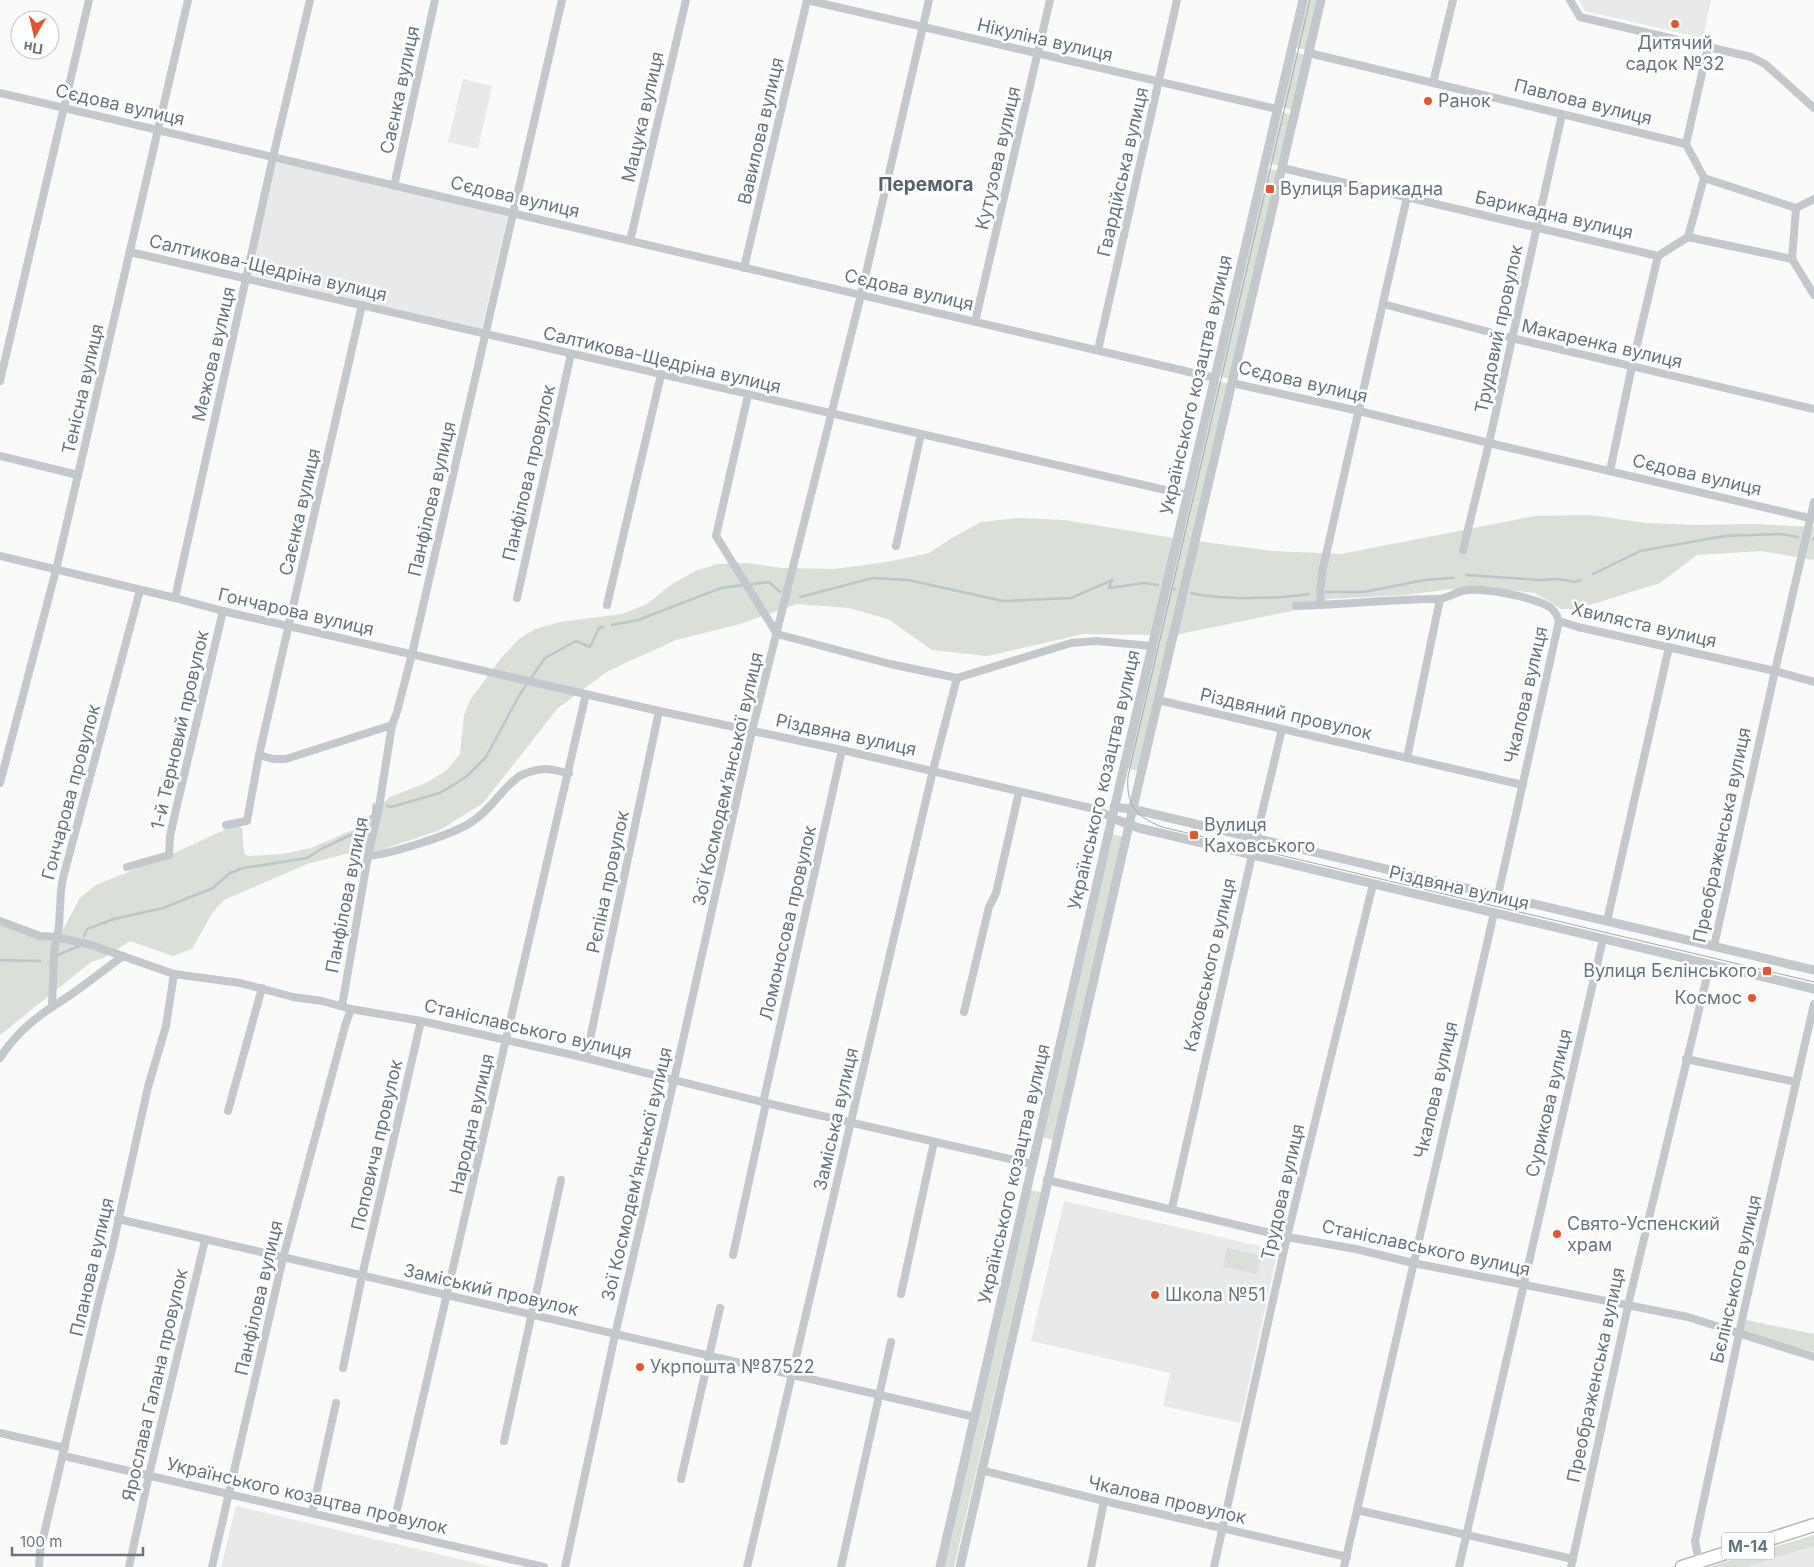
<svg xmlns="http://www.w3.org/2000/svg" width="1814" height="1567" font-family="Inter,sans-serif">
  <rect width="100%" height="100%" fill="#fafaf8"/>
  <!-- built -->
  <g fill="#e8e9e9">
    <polygon points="1579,0 1711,0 1703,38 1584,11"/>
    <polygon points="463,79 492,86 478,149 448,142"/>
    <polygon points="275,162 508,215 481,331 250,274"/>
    <polygon points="1064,1201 1278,1250 1240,1423 1163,1406 1170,1373 1031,1341"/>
    <polygon points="236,1506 493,1567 221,1567"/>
    <polygon points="1814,1546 1814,1567 1746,1567"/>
  </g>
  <!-- green -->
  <g fill="#dadfd7">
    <polygon points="1305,0 1319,0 1307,50 1294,47"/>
    <polygon points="1293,52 1306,55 1293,110 1280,107"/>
    <polygon points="1279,111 1292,115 1280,166 1267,163"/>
    <polygon points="1266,168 1279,171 1230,379 1218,376"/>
    <polygon points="1217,381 1229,384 1139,771 1127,768"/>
    <polygon points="1590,515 1646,523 1697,525 1753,524 1814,527 1814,560 1761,551 1697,555 1660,583 1577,609 1561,609 1535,593 1476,586 1405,595 1328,599 1292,611 1175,635 1197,541 1272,551 1341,554 1535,516"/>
    <polygon points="1017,518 1064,520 1174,538 1152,635 1084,634 987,656 932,650 888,619 849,608 797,604 740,624 676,640 608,671 558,708 483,803 440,830 381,850 349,853 307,864 224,900 213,912 192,949 173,956 130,941 104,958 91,962 0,1035 0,922 48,939 60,935 80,898 96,885 170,855 235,825 242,828 244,853 248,856 282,854 311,848 357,828 375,810 390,797 428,782 447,770 460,754 464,715 470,700 501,658 519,639 535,629 560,622 622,614 647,604 672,584 697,570 718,564 747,563 782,568 835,569 887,562 929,553 952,538 981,522"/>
    <polygon points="1111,834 1123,837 1053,1140 1041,1137"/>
    <polygon points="1030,1190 1041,1192 954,1567 944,1567"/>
    <polygon points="1227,1248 1262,1256 1257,1274 1223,1267"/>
    <polygon points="1746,1320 1814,1334 1814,1352 1743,1334"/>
    <polygon points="1814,1535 1814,1546 1746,1567 1709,1567"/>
  </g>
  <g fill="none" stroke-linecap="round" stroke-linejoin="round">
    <!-- stream -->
    <g stroke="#bbc7cb" stroke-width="2.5">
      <polyline points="1813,539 1814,539"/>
      <polyline points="1593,574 1640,551 1725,536 1782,534 1798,537"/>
      <polyline points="1466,575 1539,580 1559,579 1575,582 1580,580"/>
      <polyline points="1174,589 1175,589"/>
      <polyline points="1324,592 1364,592 1425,580 1453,578"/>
      <path d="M 1191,593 C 1219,600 1280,599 1309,594"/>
      <polyline points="800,597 873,578 908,580 1003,601 1071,598 1112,580 1109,588 1144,583 1158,585"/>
      <polyline points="612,625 638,620 721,588 769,582 780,592"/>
      <polyline points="387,806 391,807 440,793 466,777 486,757 520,694 545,658 576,641 590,647 599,628 603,627"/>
      <polyline points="84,936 87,929 114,919 163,908 213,888 230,873 244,868 307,858 323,848 361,830 373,815 374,804"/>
      <polyline points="58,955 79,946"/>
      <polyline points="0,960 40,961"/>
    </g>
    <defs>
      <polyline id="trunk" points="1682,1567 1814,1525"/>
    </defs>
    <!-- trunk casing -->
    <use href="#trunk" stroke="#b4b9bd" stroke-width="15"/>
    <!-- minor -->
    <g stroke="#c3c8cc" stroke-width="8">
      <polyline points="807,0 1277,109"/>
      <polyline points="1570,0 1580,17 1751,57 1765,64 1814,108"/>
      <polyline points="1309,53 1686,144 1704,178 1796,208 1814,199"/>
      <polyline points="1433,83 1453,0"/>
      <polyline points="0,93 1215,378"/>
      <polyline points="1686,144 1708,47"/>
      <polyline points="1282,168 1658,256 1688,237 1792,259 1814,295"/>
      <polyline points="394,186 435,0"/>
      <polyline points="1688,237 1704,178"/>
      <polyline points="630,241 686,0"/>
      <polyline points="130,252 1187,495"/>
      <polyline points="1792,259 1796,208"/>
      <polyline points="744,268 807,0"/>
      <polyline points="1383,304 1512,338 1814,409"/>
      <polyline points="975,322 1050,0"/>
      <polyline points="1098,350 1177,0"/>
      <polyline points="0,381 89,0"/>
      <polyline points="1232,383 1359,411 1489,443 1814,519"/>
      <polyline points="748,395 716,536 777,634"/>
      <polyline points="0,456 78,475"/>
      <polyline points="1610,471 1632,366 1658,256"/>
      <polyline points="896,546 921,434"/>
      <polyline points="1463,550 1489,443 1562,114"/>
      <polyline points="0,556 175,598 223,611 659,711 842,750 1099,810 1112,818"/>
      <polyline points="175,598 273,157 310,0"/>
      <polyline points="517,598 571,354"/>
      <polyline points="607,605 661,375"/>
      <polyline points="1321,605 1320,593 1323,568 1407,197"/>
      <path d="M 1296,606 C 1343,605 1390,599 1437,599 C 1447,599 1454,593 1462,591 C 1481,586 1531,597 1548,606 C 1554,609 1557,615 1559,621 L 1578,627 L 1775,671 L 1814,682"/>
      <polyline points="777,634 890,664 957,678 1071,643 1096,641 1152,646"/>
      <polyline points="1158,700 1523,785"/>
      <polyline points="259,755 273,759 286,759 392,725"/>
      <polyline points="1407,758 1440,599"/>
      <polyline points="0,783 56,570 188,0"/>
      <polyline points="226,825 247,821 259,755 362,305"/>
      <polyline points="1256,838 1282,729"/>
      <path d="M 368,856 C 391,854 451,835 470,823 C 489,812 500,791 517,778 C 522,773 539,769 546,769 C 553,769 561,772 569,773"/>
      <polyline points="127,867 169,855 170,836 177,805 223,611"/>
      <polyline points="1498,895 1559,621"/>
      <polyline points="0,921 40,936 57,937 91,945 174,974 240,983 293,997 322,1001 351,1009 421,1021 586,1058 766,1103 1032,1164"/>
      <polyline points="1607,921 1669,647"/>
      <polyline points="1714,946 1775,671 1814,502"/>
      <polyline points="52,1006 54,953 59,926 61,890 63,878 140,590"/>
      <polyline points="342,1006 368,856 379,807 392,725 397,712 412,654 562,0"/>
      <polyline points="964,1012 989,907 996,893 1019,792"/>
      <path d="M 0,1058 C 17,1031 40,1014 66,998 C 85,985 104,970 123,956"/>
      <polyline points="586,1058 659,711"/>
      <polyline points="1686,1059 1796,1082"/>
      <polyline points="763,1103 842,750"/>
      <polyline points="228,1111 262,988"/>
      <polyline points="1047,1180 1287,1237 1356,1249 1413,1263 1688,1317 1814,1357"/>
      <polyline points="1172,1208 1252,855"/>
      <polyline points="118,1219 975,1417"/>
      <polyline points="733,1255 766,1103"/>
      <polyline points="901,1294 934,1142"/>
      <polyline points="343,1368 362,1276 421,1021"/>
      <polyline points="0,1433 65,1448"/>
      <polyline points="504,1441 561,1180"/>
      <polyline points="64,1456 544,1567"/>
      <polyline points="981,1470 1104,1501 1347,1557"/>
      <polyline points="681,1479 720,1308"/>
      <polyline points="1357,1510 1573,1559"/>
      <polyline points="312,1513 336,1403"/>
      <polyline points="392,1531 586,694"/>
      <polyline points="1699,1562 1695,1541 1743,1315 1814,1004"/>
      <polyline points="39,1567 40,1551 100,1296 111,1254 148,1087 166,1026 174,974"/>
      <polyline points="129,1567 149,1475 205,1240"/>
      <polyline points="212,1567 283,1258 345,1026 351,1009"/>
      <polyline points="565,1567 615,1335 674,1080 752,731 861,295 929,0"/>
      <polyline points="747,1567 933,770 957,678"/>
      <polyline points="841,1567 891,1342"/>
      <polyline points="1091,1567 1104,1501"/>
      <polyline points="1214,1567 1287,1237 1373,884"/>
      <polyline points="1344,1567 1494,913"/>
      <polyline points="1459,1567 1603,939"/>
      <polyline points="1571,1567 1630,1297 1710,964"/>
    </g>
    <!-- tertiary -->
    <g stroke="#c3c8cc" stroke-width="9">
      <polyline points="1114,807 1132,809 1814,970"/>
      <polyline points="1112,818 1139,828 1814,989"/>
      <polyline points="940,1567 1112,818 1303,0"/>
      <polyline points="960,1567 1129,825 1321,0"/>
    </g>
    <!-- trunk -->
    <use href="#trunk" stroke="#fff" stroke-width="12"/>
    <!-- tram -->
    <path stroke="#a2aab0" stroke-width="1" d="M 1310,0 L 1128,776 C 1126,805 1135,816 1162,827 L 1814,982"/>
  </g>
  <!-- markers -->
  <g fill="#e4572e" stroke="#fff" stroke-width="2">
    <circle cx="1675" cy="24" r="5"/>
    <circle cx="1428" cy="101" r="5"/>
    <rect x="1265" y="184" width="10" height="10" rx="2.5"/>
    <rect x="1189" y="830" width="10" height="10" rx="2.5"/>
    <rect x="1762" y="966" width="10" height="10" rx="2.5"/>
    <circle cx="1752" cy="998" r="5"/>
    <circle cx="1557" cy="1234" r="5"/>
    <circle cx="1155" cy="1295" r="5"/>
    <circle cx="640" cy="1367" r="5"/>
  </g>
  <g text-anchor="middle" stroke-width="5" stroke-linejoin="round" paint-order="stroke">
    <!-- shield labels -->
    <rect fill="#fff" stroke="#939fa8" stroke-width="1" x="1722" y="1532.5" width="52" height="27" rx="4"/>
    <g font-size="16" font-weight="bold" fill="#657683">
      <text x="1748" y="1552">М-14</text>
    </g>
    <!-- street labels -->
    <g font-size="18" fill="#657683" stroke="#fff">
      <text transform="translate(1045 40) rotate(13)" y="6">Нікуліна вулиця</text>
      <text transform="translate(400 90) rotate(-78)" y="6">Саєнка вулиця</text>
      <text transform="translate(1583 102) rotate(14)" y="6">Павлова вулиця</text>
      <text transform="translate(120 105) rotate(13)" y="6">Сєдова вулиця</text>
      <text transform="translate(643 117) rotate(-77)" y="6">Мацука вулиця</text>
      <text transform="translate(761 131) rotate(-77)" y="6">Вавилова вулиця</text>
      <text transform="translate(998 158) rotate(-77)" y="6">Кутузова вулиця</text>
      <text transform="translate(1123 172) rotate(-77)" y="6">Гвардійська вулиця</text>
      <text transform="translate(515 197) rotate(13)" y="6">Сєдова вулиця</text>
      <text transform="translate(1554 215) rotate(13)" y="6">Барикадна вулиця</text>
      <text transform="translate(268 268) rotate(13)" y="6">Салтикова-Щедріна вулиця</text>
      <text transform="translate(909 290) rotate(13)" y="6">Сєдова вулиця</text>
      <text transform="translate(1499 329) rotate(-78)" y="6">Трудовий провулок</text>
      <text transform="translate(1602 344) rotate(13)" y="6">Макаренка вулиця</text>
      <text transform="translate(214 354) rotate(-77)" y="6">Межова вулиця</text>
      <text transform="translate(662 360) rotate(13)" y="6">Салтикова-Щедріна вулиця</text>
      <text transform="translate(1303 382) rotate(13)" y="6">Сєдова вулиця</text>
      <text transform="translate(1196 385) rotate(-77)" y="6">Українського козацтва вулиця</text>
      <text transform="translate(83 389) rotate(-77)" y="6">Тенісна вулиця</text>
      <text transform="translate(529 473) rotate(-77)" y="6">Панфілова провулок</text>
      <text transform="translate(1697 475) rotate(13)" y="6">Сєдова вулиця</text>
      <text transform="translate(432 499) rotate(-77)" y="6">Панфілова вулиця</text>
      <text transform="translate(300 512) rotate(-77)" y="6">Саєнка вулиця</text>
      <text transform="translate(296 612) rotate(13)" y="6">Гончарова вулиця</text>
      <text transform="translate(1644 625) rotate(13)" y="6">Хвиляста вулиця</text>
      <text transform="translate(1526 695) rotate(-77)" y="6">Чкалова вулиця</text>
      <text transform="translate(1286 714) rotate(13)" y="6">Різдвяний провулок</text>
      <text transform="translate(180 730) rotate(-77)" y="6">1-й Терновий провулок</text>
      <text transform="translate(846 735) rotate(12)" y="6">Різдвяна вулиця</text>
      <text transform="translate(728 779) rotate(-77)" y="6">Зої Космодем’янської вулиця</text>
      <text transform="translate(1104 780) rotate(-77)" y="6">Українського козацтва вулиця</text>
      <text transform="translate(71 792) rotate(-75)" y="6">Гончарова провулок</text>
      <text transform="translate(1722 835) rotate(-78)" y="6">Преображенська вулиця</text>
      <text transform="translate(608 882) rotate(-78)" y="6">Рєпіна провулок</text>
      <text transform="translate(1459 888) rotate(13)" y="6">Різдвяна вулиця</text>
      <text transform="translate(347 895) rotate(-79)" y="6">Панфілова вулиця</text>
      <text transform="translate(788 923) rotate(-77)" y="6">Ломоносова провулок</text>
      <text transform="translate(1210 965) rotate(-77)" y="6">Каховського вулиця</text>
      <text transform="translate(528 1029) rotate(13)" y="6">Станіславського вулиця</text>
      <text transform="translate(1436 1090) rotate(-77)" y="6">Чкалова вулиця</text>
      <text transform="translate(1549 1103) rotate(-77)" y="6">Сурикова вулиця</text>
      <text transform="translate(836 1119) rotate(-77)" y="6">Заміська вулиця</text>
      <text transform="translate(472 1124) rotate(-77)" y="6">Народна вулиця</text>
      <text transform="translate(377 1145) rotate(-77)" y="6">Поповича провулок</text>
      <text transform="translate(637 1174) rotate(-77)" y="6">Зої Космодем’янської вулиця</text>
      <text transform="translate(1014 1174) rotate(-77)" y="6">Українського козацтва вулиця</text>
      <text transform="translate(1283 1192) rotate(-77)" y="6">Трудова вулиця</text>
      <text transform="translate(1426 1248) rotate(12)" y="6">Станіславського вулиця</text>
      <text transform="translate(92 1267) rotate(-77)" y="6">Планова вулиця</text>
      <text transform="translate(1736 1279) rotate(-77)" y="6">Бєлінського вулиця</text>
      <text transform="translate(491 1290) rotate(13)" y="6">Заміський провулок</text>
      <text transform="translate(259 1298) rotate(-77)" y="6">Панфілова вулиця</text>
      <text transform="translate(1596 1375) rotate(-78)" y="6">Преображенська вулиця</text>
      <text transform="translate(155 1385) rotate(-77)" y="6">Ярослава Галана провулок</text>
      <text transform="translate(307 1496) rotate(13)" y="6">Українського козацтва провулок</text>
      <text transform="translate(1167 1500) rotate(13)" y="6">Чкалова провулок</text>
    </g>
    <!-- poi labels -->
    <g font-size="18" fill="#657683" stroke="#fff" text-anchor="start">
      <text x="1675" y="49" text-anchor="middle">Дитячий<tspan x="1675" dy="21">садок №32</tspan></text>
      <text x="1438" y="107">Ранок</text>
      <text x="1280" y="195">Вулиця Барикадна</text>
      <text x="1204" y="831">Вулиця<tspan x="1204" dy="21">Каховського</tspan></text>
      <text x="1757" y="977" text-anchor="end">Вулиця Бєлінського</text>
      <text x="1742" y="1004" text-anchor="end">Космос</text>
      <text x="1567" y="1230">Свято-Успенский<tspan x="1567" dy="21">храм</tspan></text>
      <text x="1165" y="1301">Школа №51</text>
      <text x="650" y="1373">Укрпошта №87522</text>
    </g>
    <!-- neighbourhood labels -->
    <g font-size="19" font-weight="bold" fill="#57646e" stroke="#fff">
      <text x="926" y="191">Перемога</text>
    </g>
  </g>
  <!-- north arrow -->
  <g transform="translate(35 35) rotate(188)"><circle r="24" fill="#ffffff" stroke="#c1c8cd"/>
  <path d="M0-4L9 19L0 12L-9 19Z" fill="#e4572e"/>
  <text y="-8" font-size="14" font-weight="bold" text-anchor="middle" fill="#657683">Пн</text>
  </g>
  <!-- scale -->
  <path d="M12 1547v8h131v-8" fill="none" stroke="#657683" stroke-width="2.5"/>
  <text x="20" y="1547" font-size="15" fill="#657683" stroke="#ffffff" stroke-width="4" paint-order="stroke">100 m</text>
</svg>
